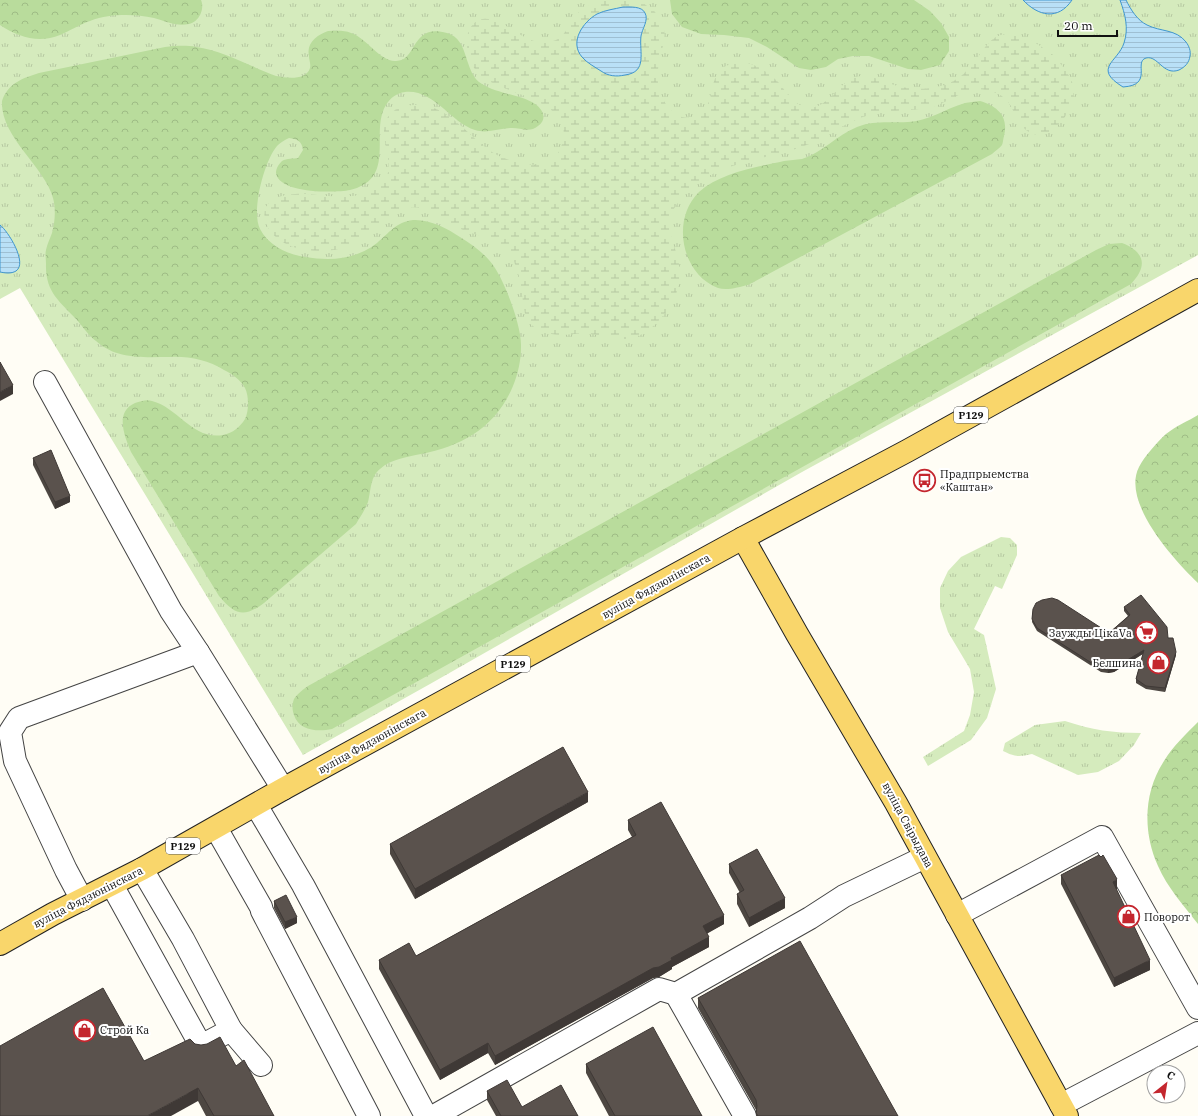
<svg xmlns="http://www.w3.org/2000/svg" width="1198" height="1116" font-family="'IBM Plex Serif',serif">
  <defs>
    <pattern id="grass-tufts" width="24" height="20" patternUnits="userSpaceOnUse"><rect width="24" height="20" fill="#d5ebbd"/><path d="M3 7l-1-3M5 7V3M7 7l1-3M15 17l-1-3M17 17v-4M19 17l1-3" fill="none" stroke="#b6c8a1"/></pattern>
    <pattern id="forest-crowns" width="20" height="18" patternUnits="userSpaceOnUse"><rect width="20" height="18" fill="#b9dc9c"/><path d="M2 6a3 3 0 1 1 6 0M12 15a3 3 0 1 1 6 0" fill="none" stroke="#9ebc85"/></pattern>
    <pattern id="wetland-marsh" width="20" height="14" patternUnits="userSpaceOnUse"><rect width="20" height="14" fill="#d5ebbd"/><path d="M1 5h8M5 5V1M11 12h8M15 12V8" fill="none" stroke="#b6c8a1"/></pattern>
    <pattern id="water-rules" width="6" height="5" patternUnits="userSpaceOnUse"><rect width="6" height="5" fill="#b9e0f7"/><path d="M0 2.5h6" fill="none" stroke="#9ebfd3"/></pattern>
  </defs>
  <rect width="100%" height="100%" fill="#fffdf5"/>
  <!-- grass -->
  <g fill="url(#grass-tufts)">
    <polygon points="0,0 1198,0 1198,255 802,472 430,684 303,755 20,288 0,299"/>
    <polygon points="1001,537 1010,538 1017,545 1017,555 1002,589 995,586 974,629 984,635 996,689 987,718 971,740 928,766 923,757 964,731 970,715 974,692 970,669 948,632 940,608 940,588 948,571 961,557"/>
    <path d="M 1065,721 C 1092,730 1113,733 1141,733 L 1134,745 L 1119,761 L 1098,772 L 1078,775 L 1032,754 C 1019,757 1015,757 1003,751 L 1005,743 L 1035,725 Z"/>
  </g>
  <!-- forest -->
  <g fill="url(#forest-crowns)">
    <path d="M 0,0 L 201,0 C 205,9 199,22 189,24 C 177,27 165,21 154,18 C 145,16 135,15 126,15 C 114,15 102,16 90,21 C 80,24 70,31 60,35 C 39,44 18,37 0,25 Z"/>
    <polygon points="670,0 914,0 930,11 941,23 949,37 949,51 940,65 921,70 908,69 869,56 853,56 838,59 826,67 811,70 799,68 767,47 749,38 724,35 701,34 682,27 672,14"/>
    <path d="M 328,31 C 336,31 344,30 351,33 C 367,38 380,62 396,61 C 418,61 410,23 447,33 C 470,39 463,73 482,84 C 498,94 519,94 535,104 C 544,110 547,120 538,126 C 530,133 521,128 512,128 C 500,128 488,134 475,130 C 451,123 434,89 405,92 C 397,93 390,98 386,105 C 371,129 392,169 363,185 C 359,187 355,189 350,190 C 335,193 279,194 276,173 C 276,168 279,164 282,161 C 287,158 293,159 298,158 L 303,150 C 302,141 297,139 289,138 C 284,140 280,143 277,146 C 264,161 251,212 260,229 C 269,246 287,254 305,257 C 331,261 355,260 377,243 C 389,233 396,222 413,220 C 429,219 447,228 460,237 C 473,245 487,255 495,268 C 506,285 522,327 521,347 C 521,360 518,374 513,386 C 496,427 462,446 421,454 C 407,457 391,459 380,469 C 370,477 371,491 368,502 C 365,510 360,517 356,524 L 264,603 C 244,618 235,615 219,596 L 131,452 C 125,437 114,412 135,403 C 141,401 147,399 152,401 C 179,408 192,440 223,435 C 233,433 240,427 245,419 C 249,411 249,396 245,388 C 240,379 232,374 224,370 C 208,360 188,356 170,357 C 144,357 117,360 96,341 C 89,336 83,327 77,320 C 60,302 45,292 46,264 C 46,259 45,254 46,250 C 47,244 50,239 52,233 C 55,222 56,209 53,198 C 45,167 0,137 2,101 C 8,83 23,78 39,73 L 165,47 C 175,46 186,45 196,47 C 222,50 251,67 276,76 C 286,78 306,81 310,68 C 311,64 309,60 309,56 C 306,43 317,35 328,31 Z"/>
    <path d="M 980,101 C 997,106 1009,116 1004,136 C 1003,139 1003,143 1002,145 C 1000,148 995,151 992,154 L 748,285 C 739,287 727,291 718,288 C 681,274 671,219 699,192 C 720,173 757,167 784,161 C 790,160 796,160 802,159 C 822,153 837,135 857,127 C 873,120 891,123 908,122 C 928,121 945,109 965,103 C 969,102 975,102 980,101 Z"/>
    <path d="M 1122,243 C 1145,252 1148,266 1131,284 L 332,729 C 318,732 299,731 294,715 C 292,710 292,704 294,699 C 297,694 304,689 308,686 L 1096,250 L 1109,244 Z"/>
    <path d="M 1198,415 L 1198,583 C 1174,560 1121,502 1139,467 C 1144,457 1158,441 1166,434 C 1176,426 1188,421 1198,415 Z"/>
    <path d="M 1198,722 L 1198,924 C 1184,906 1167,887 1158,866 C 1143,833 1143,793 1164,761 C 1173,746 1186,734 1198,722 Z"/>
  </g>
  <!-- wetland -->
  <path fill="url(#wetland-marsh)" d="M 602,0 C 613,0 628,0 639,2 C 656,8 667,23 664,40 C 664,45 662,48 661,53 C 657,69 655,86 664,101 C 668,108 675,116 682,117 C 687,118 691,118 695,116 C 718,109 705,77 726,66 C 746,55 768,71 781,85 C 785,91 791,100 798,104 C 827,120 836,77 862,76 C 874,76 886,83 898,86 C 910,89 924,90 936,87 C 948,85 960,79 968,69 C 989,47 990,24 1027,39 C 1039,44 1049,51 1058,61 C 1062,65 1070,76 1072,82 C 1081,107 1046,153 1023,127 C 1010,112 1014,97 990,91 C 968,84 951,102 931,107 C 910,112 889,109 869,115 C 848,121 831,134 812,143 C 767,162 708,159 677,204 C 661,226 675,241 679,264 C 682,280 677,297 667,311 C 659,321 650,331 638,336 C 620,343 607,336 589,334 C 576,332 564,337 551,334 C 521,327 525,311 521,286 C 519,275 515,260 508,251 C 496,236 479,237 463,230 C 451,225 442,216 430,211 C 423,208 414,206 406,208 C 393,210 385,221 376,230 C 354,250 322,256 293,247 C 282,243 270,235 266,223 C 257,196 289,193 307,194 C 328,196 351,200 370,191 C 410,174 370,138 390,114 C 396,108 405,105 413,105 C 449,102 469,140 497,155 C 504,159 513,161 521,163 C 531,165 536,166 546,162 C 555,158 559,154 562,144 C 576,101 507,95 484,78 C 477,73 472,66 469,58 C 467,51 466,41 468,33 C 481,0 513,34 531,40 C 539,43 548,43 556,40 C 568,34 570,20 579,12 C 584,7 596,3 602,0 Z"/>
  <!-- water -->
  <g fill="url(#water-rules)" stroke="#3f96cf">
    <path d="M 1023,0 L 1072,0 C 1058,21 1038,16 1023,0 Z"/>
    <path d="M 1120,0 L 1126,0 C 1131,10 1137,20 1147,25 C 1161,32 1176,29 1186,42 C 1189,46 1191,51 1190,56 C 1189,63 1185,67 1179,70 C 1163,76 1158,55 1146,58 C 1133,62 1154,85 1123,87 C 1092,68 1118,62 1124,43 C 1129,28 1125,14 1120,0 Z"/>
    <path d="M 623,7 C 630,7 642,6 645,13 C 649,20 642,29 641,36 C 639,52 648,72 625,75 C 616,77 608,76 601,71 C 595,67 587,63 582,57 C 569,42 583,22 597,14 C 605,10 615,9 623,7 Z"/>
    <path d="M 0,225 C 8,231 28,263 16,271 C 11,274 5,273 0,272 Z"/>
  </g>
  <g fill="none" stroke-linecap="round" stroke-linejoin="round">
    <defs>
      <g id="minor">
        <polyline points="45,382 171,611 198,652"/>
        <polyline points="256,805 303,885 426,1116"/>
        <polyline points="216,828 261,907 262,911 369,1116"/>
        <polyline points="142,869 183,939 231,1030"/>
        <polyline points="112,885 201,1046 231,1030 261,1065"/>
        <polyline points="82,900 66,870 15,761 10,732 19,718 198,652 283,789"/>
        <polyline points="957,915 1102,837 1198,1008"/>
        <polyline points="676,994 745,1116"/>
        <polyline points="1061,1105 1198,1033"/>
        <polyline points="434,1116 659,989 676,994 810,918 844,896 925,857"/>
      </g>
      <g id="major">
        <polyline points="743,538 797,634 896,803 1067,1116"/>
        <polyline points="0,944 53,914 142,869 283,789 743,538 907,451 1198,290"/>
      </g>
    </defs>
    <!-- minor casing -->
    <use href="#minor" stroke="#444" stroke-width="24"/>
    <!-- major casing -->
    <use href="#major" stroke="#222" stroke-width="24"/>
    <!-- minor -->
    <use href="#minor" stroke="#fff" stroke-width="22"/>
    <!-- major -->
    <use href="#major" stroke="#f9d66b" stroke-width="22"/>
  </g>
  <!-- wall -->
  <g fill="#4d4742">
    <polygon points="33,458 70,502 55,509 33,465"/>
    <polygon points="1124,607 1168,638 1176,655 1165,692 1146,689 1136,683 1136,679 1143,654 1114,672 1108,673 1101,672 1037,631 1032,622 1033,609 1109,633 1128,616 1124,611"/>
    <polygon points="588,802 415,899 390,854 390,844"/>
    <polygon points="628,820 724,924 707,933 709,947 672,967 672,969 659,977 653,978 495,1065 488,1053 440,1080 379,969 379,960 416,956 632,837 628,830"/>
    <polygon points="729,864 785,908 749,927 737,904 737,894 740,893 729,873"/>
    <polygon points="1061,875 1117,889 1116,889 1150,970 1114,987 1061,884"/>
    <polygon points="274,901 297,923 285,929 274,908"/>
    <polygon points="698,998 898,1116 756,1116 756,1110 698,1008"/>
    <polygon points="195,1044 236,1066 274,1116 206,1116 198,1101 144,1061"/>
    <polygon points="586,1064 702,1116 609,1116 586,1073"/>
    <polygon points="487,1091 522,1107 578,1116 496,1116 487,1100"/>
  </g>
  <!-- shaded-wall -->
  <g fill="#3f3936">
    <polygon points="13,385 13,394 0,401 0,392"/>
    <polygon points="70,496 70,502 55,509 55,502"/>
    <polygon points="1144,650 1144,653 1114,672 1108,673 1108,670"/>
    <polygon points="1176,652 1176,655 1165,692 1165,688"/>
    <polygon points="588,792 588,802 415,899 415,889"/>
    <polygon points="1117,879 1117,889 1113,891 1113,882"/>
    <polygon points="785,898 785,908 749,927 749,918"/>
    <polygon points="724,915 724,924 703,936 703,926"/>
    <polygon points="297,917 297,923 285,929 285,922"/>
    <polygon points="709,937 709,947 672,967 672,969 659,977 653,978 495,1065 495,1056"/>
    <polygon points="1150,960 1150,970 1114,987 1114,978"/>
    <polygon points="488,1043 488,1053 440,1080 440,1070"/>
    <polygon points="198,1088 198,1101 171,1116 147,1116"/>
  </g>
  <!-- building -->
  <g fill="#5a524d" stroke="#3f3936">
    <polygon points="0,362 13,385 0,392"/>
    <polygon points="51,450 70,496 55,502 33,458"/>
    <polygon points="1141,595 1167,627 1168,638 1173,638 1176,652 1165,688 1146,686 1136,679 1144,650 1114,668 1108,670 1101,669 1037,628 1032,619 1033,609 1036,603 1042,600 1052,598 1058,600 1109,633 1130,615 1124,607"/>
    <polygon points="563,747 588,792 415,889 390,844"/>
    <polygon points="661,802 724,915 703,926 709,937 671,958 672,960 659,967 653,968 495,1056 488,1043 440,1070 379,960 409,943 416,956 636,835 628,820"/>
    <polygon points="757,849 785,898 749,918 737,894 744,890 729,864"/>
    <polygon points="1099,855 1101,857 1103,855 1117,879 1113,882 1150,960 1114,978 1061,875"/>
    <polygon points="286,895 297,917 285,922 274,901"/>
    <polygon points="800,941 898,1116 758,1116 756,1113 757,1106 756,1100 698,998"/>
    <polygon points="103,988 144,1061 190,1039 195,1044 201,1045 207,1044 220,1037 236,1066 244,1060 274,1116 214,1116 198,1088 147,1116 0,1116 0,1046"/>
    <polygon points="653,1027 702,1116 615,1116 586,1064"/>
    <polygon points="507,1080 522,1107 561,1085 578,1116 501,1116 487,1091"/>
  </g>
  <!-- icons -->
  <defs>
    <symbol id="bus-ring" viewBox="-11 -11 22 22"><circle r="9.5" fill="#fff" stroke="#c4262e" stroke-width="1.5"/><path d="M-5-6H5V4H4V6H2V4H-2V6H-4V4H-5ZM-3.5-4V0h7V-4ZM-3.5 1.2v1.5H-2V1.2ZM2 1.2v1.5H3.5V1.2Z" fill="#c4262e"/></symbol>
    <symbol id="supermarket-ring" viewBox="-11 -11 22 22"><circle r="9.5" fill="#fff" stroke="#c4262e" stroke-width="1.5"/><path d="M-6-5.5h2.5l.6 2H6L4.5 2H-2.5L-4.4-4H-6ZM-1.5 3.2a1.3 1.3 0 1 0 .1 0ZM3 3.2a1.3 1.3 0 1 0 .1 0Z" fill="#c4262e"/></symbol>
    <symbol id="shop-ring" viewBox="-11 -11 22 22"><circle r="9.5" fill="#fff" stroke="#c4262e" stroke-width="1.5"/><path d="M-5-2.5h2.3a2.7 3.5 0 0 1 5.4 0H5L5.5 6h-11ZM-1.5-2.5h3a1.5 2.3 0 0 0-3 0Z" fill="#c4262e"/></symbol>
  </defs>
  <g fill-rule="evenodd">
    <use href="#bus-ring" x="912" y="468" width="25" height="25"/>
    <use href="#supermarket-ring" x="1134" y="620" width="25" height="25"/>
    <use href="#shop-ring" x="1146" y="650" width="25" height="25"/>
    <use href="#shop-ring" x="1116" y="904" width="25" height="25"/>
    <use href="#shop-ring" x="72" y="1018" width="25" height="25"/>
  </g>
  <g text-anchor="middle" stroke-width="4" stroke-linejoin="round" paint-order="stroke">
    <!-- shield labels -->
    <g fill="#fff" stroke="#585858" stroke-width="1">
      <rect x="954" y="407" width="34" height="16" rx="3"/>
      <rect x="496" y="656" width="34" height="16" rx="3"/>
      <rect x="166" y="838" width="34" height="16" rx="3"/>
    </g>
    <g font-size="10" font-weight="bold" fill="#111">
      <text x="971" y="419">Р129</text>
      <text x="513" y="668">Р129</text>
      <text x="183" y="850">Р129</text>
    </g>
    <!-- poi labels -->
    <g font-size="11" fill="#111" stroke="#fff" text-anchor="start">
      <text x="940" y="478">Прадпрыемства<tspan x="940" dy="13">«Каштан»</tspan></text>
      <text x="1132" y="637" text-anchor="end">Заужды ЦікаVа</text>
      <text x="1142" y="667" text-anchor="end">Белшина</text>
      <text x="1144" y="921">Поворот</text>
      <text x="100" y="1034">Строй Ка</text>
    </g>
    <!-- street labels -->
    <g font-size="11" fill="#111" stroke="#fff">
      <text transform="translate(656 586) rotate(-29)" y="4">вуліца Фядзюнінскага</text>
      <text transform="translate(372 741) rotate(-29)" y="4">вуліца Фядзюнінскага</text>
      <text transform="translate(908 825) rotate(62)" y="4">вуліца Свірыдава</text>
      <text transform="translate(88 897) rotate(-27)" y="4">вуліца Фядзюнінскага</text>
    </g>
  </g>
  <!-- north arrow -->
  <g transform="translate(1166 1084) rotate(30)"><circle r="19" fill="#ffffff" stroke="#a0a0a0"/>
  <path d="M0-3L7 15L0 10L-7 15Z" fill="#c4262e"/>
  <text y="-6" font-size="11" font-weight="bold" text-anchor="middle" fill="#111111">С</text>
  </g>
  <!-- scale -->
  <path d="M1058 30v6h59v-6" fill="none" stroke="#111111" stroke-width="2"/>
  <text x="1064" y="30" font-size="12" fill="#111111" stroke="#ffffff" stroke-width="3" paint-order="stroke">20 m</text>
</svg>
